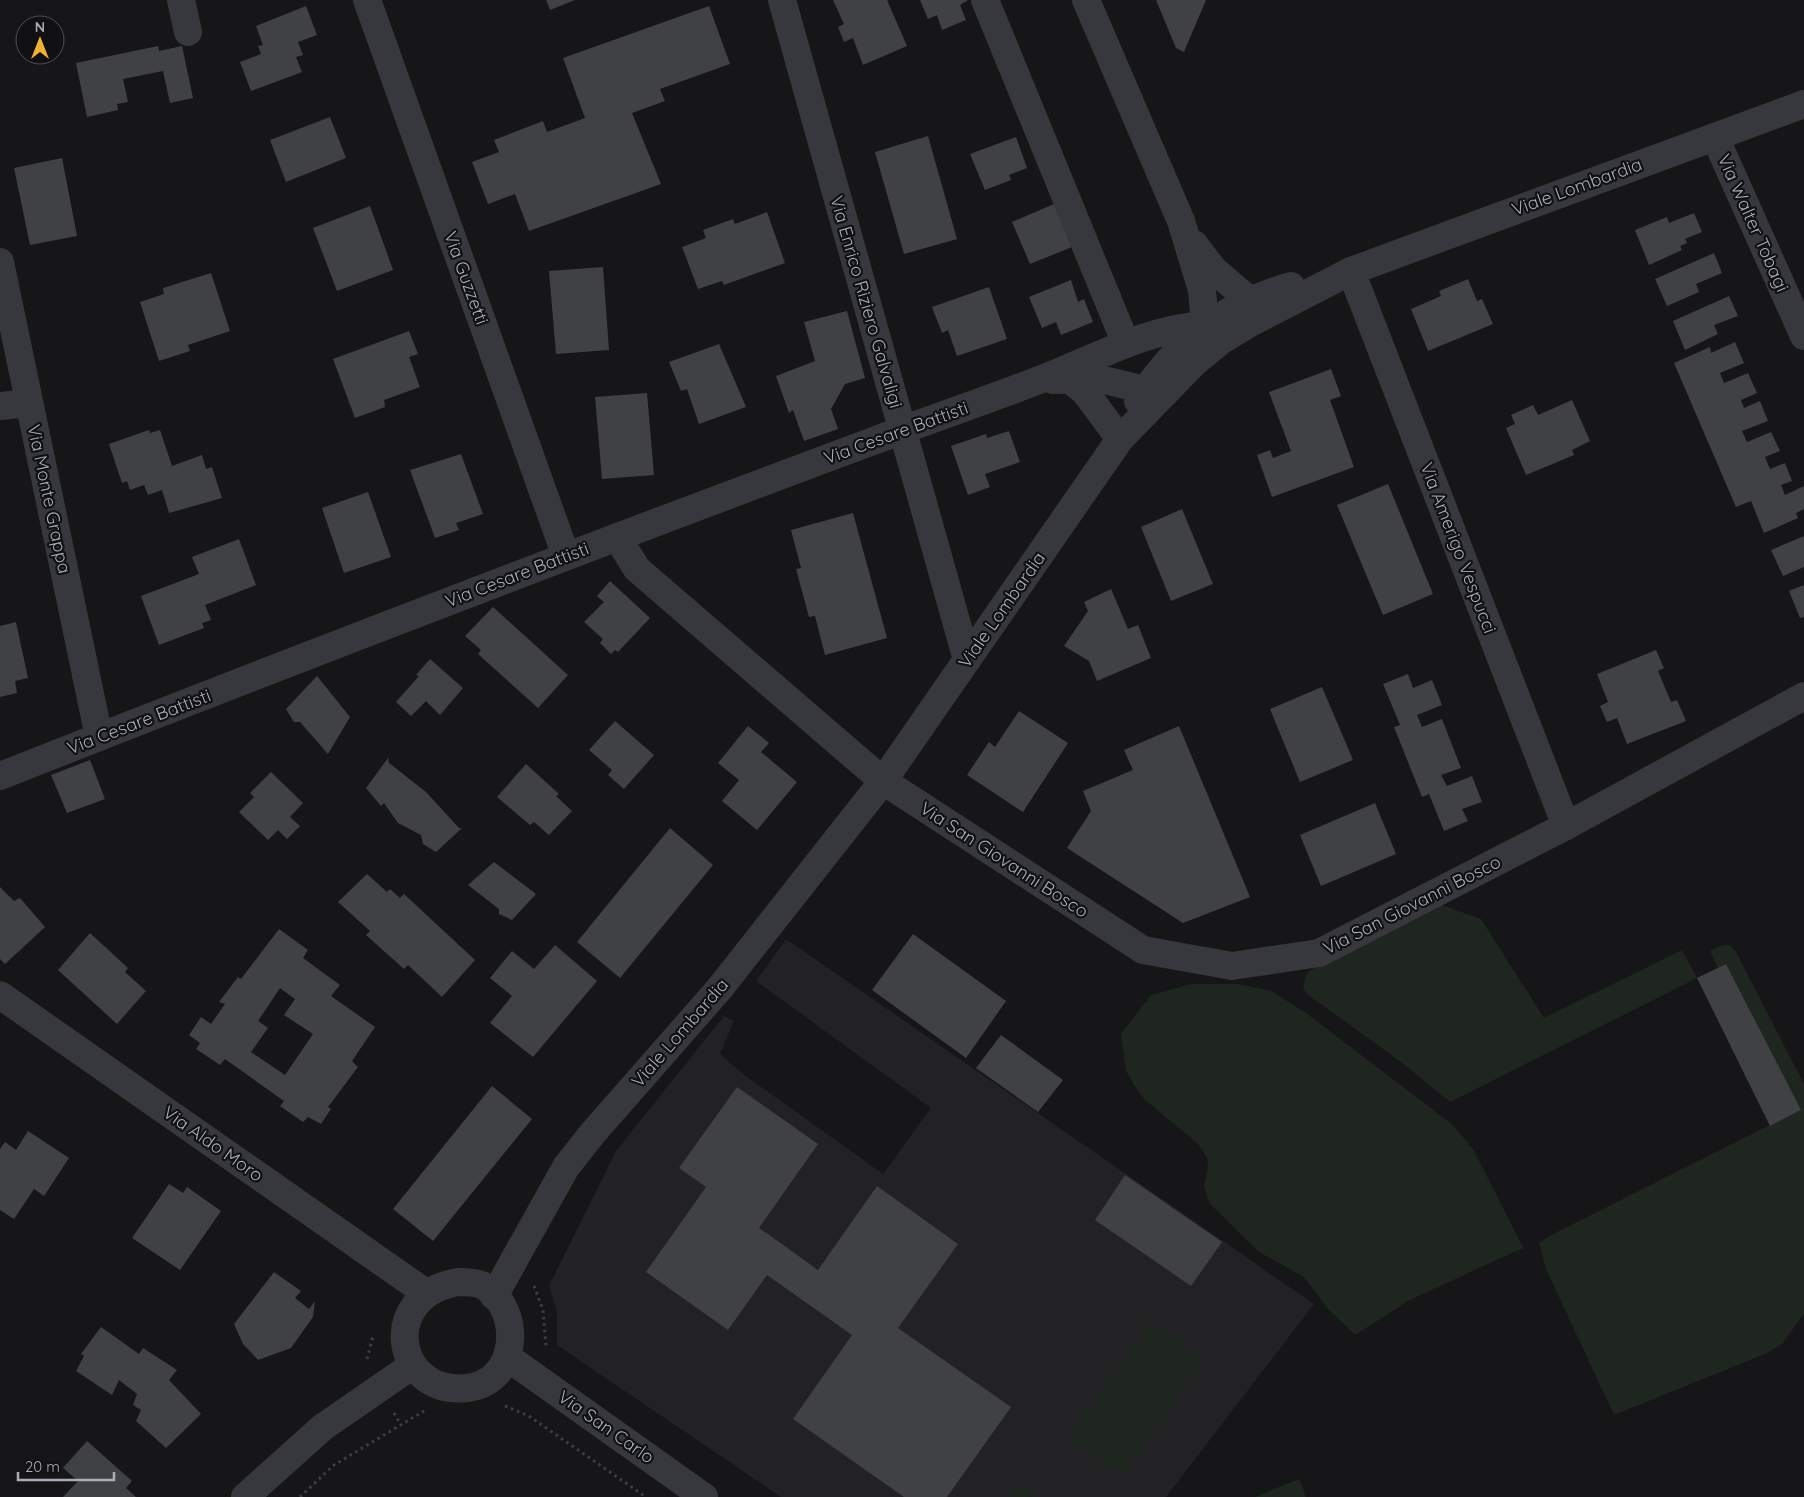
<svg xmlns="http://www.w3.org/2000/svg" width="1804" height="1497" font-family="Quicksand,sans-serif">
  <rect width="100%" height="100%" fill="#161618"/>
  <!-- built -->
  <polygon fill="#222225" points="786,939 1314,1304 1166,1497 781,1497 557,1345 557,1311 549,1286 616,1151 724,1016 734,1021 720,1054 743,1074 883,1174 931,1108 756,981"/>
  <!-- green -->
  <g fill="#1e261f">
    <polygon points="1439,904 1481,919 1544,1018 1682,950 1697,978 1450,1102 1401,1062 1307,994 1303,988 1306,975 1311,970"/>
    <polygon points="1723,945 1730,945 1736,952 1804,1084 1804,1314 1782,1344 1765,1354 1614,1415 1546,1269 1539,1243 1551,1235 1800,1110 1726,964 1718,968 1710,951"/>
    <polygon points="1191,984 1238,984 1271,991 1306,1013 1453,1125 1473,1149 1524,1249 1516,1251 1410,1300 1355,1335 1328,1309 1304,1277 1259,1252 1210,1204 1204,1186 1208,1168 1207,1157 1197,1143 1144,1099 1134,1085 1126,1071 1121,1034 1151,995"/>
    <polygon points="1150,1322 1204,1360 1123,1476 1069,1437"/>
    <polygon points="1299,1479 1306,1497 1255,1497"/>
    <polygon points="1017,1486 1032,1497 1010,1497"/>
  </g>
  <!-- building -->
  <g fill="#404145" fill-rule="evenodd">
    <polygon points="546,0 575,0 550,10"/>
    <polygon points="833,0 887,0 907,46 863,65 853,38 844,42 838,27 844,24"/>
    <polygon points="920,0 968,0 960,5 966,20 942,30 937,15 928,19"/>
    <polygon points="1156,0 1206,0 1184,52 1176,48"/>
    <polygon points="306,6 317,35 298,42 303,55 296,57 302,72 251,91 240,62 261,54 258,46 263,45 256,26"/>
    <polygon points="709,6 730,64 660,89 665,101 632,113 661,184 529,231 515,194 488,204 472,162 499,152 494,140 543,121 547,132 585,118 563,58"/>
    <polygon points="158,46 159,51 182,46 193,98 170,103 163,71 123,79 128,102 117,104 118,110 87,117 76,63"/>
    <polygon points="330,117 346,158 286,182 270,140"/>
    <polygon points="928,136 957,239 904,254 875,152"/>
    <polygon points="1016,137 1027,168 1009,175 1011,180 985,190 970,154"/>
    <polygon points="62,158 77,236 30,245 14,168"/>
    <polygon points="1054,204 1072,247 1030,264 1012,222"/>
    <polygon points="370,206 393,270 337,291 313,228"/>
    <polygon points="767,212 785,263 724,285 722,281 698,289 682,247 706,238 703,230 733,219 735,224"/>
    <polygon points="1694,213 1702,232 1685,239 1687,243 1680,246 1682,250 1649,265 1635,230 1667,217 1669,223"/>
    <polygon points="1714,253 1722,273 1696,284 1699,292 1667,306 1655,279"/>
    <polygon points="603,267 609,350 556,354 549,271"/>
    <polygon points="211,273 230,331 188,345 190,351 159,361 140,302 164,294 163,288"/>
    <polygon points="1468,279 1477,301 1482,299 1493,324 1428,351 1411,309 1441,296 1439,291"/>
    <polygon points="1071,280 1078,302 1084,299 1093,322 1061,335 1056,322 1042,328 1029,297"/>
    <polygon points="989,287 1007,339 957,356 948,330 942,333 932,307"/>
    <polygon points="1729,296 1738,316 1714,325 1718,334 1685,350 1673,321"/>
    <polygon points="847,311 865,378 845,384 831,409 838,429 804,441 793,410 789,413 776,376 815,361 804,322"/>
    <polygon points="409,331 418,354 409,357 420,387 384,400 385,407 355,418 333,359"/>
    <polygon points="1735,342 1744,363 1720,373 1724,383 1748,373 1757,393 1741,400 1744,408 1760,401 1768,421 1742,431 1747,442 1771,432 1780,451 1765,457 1770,469 1785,463 1792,481 1781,485 1785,495 1804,486 1804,509 1796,513 1798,518 1764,533 1751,501 1736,507 1674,363 1710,347 1711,353"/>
    <polygon points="719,344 746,407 699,424 687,389 681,391 669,362"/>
    <polygon points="1331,369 1341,396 1330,400 1354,467 1272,497 1257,455 1270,450 1273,458 1291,451 1269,392"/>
    <polygon points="647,393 654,475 602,479 595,397"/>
    <polygon points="1572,400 1590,441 1572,450 1574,455 1526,475 1506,428 1515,424 1511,415 1533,405 1538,415"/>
    <polygon points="149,430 150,433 160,430 172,466 202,455 206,469 212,467 222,498 169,513 162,490 148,495 144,485 130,490 127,481 122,483 109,444"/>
    <polygon points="1009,431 1020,462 985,474 990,487 968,495 951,446 986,434 987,438"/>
    <polygon points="461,454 483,514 456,523 459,530 435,538 410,470"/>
    <polygon points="1388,484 1433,594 1383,615 1337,505"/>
    <polygon points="368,492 391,557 344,573 322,508"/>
    <polygon points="1182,509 1213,584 1171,601 1141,527"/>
    <polygon points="853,513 887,638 825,655 815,616 809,617 796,569 801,568 791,530"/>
    <polygon points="1804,536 1804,567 1783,576 1771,550"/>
    <polygon points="239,539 256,585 205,605 211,620 202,623 204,628 159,645 141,596 199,574 192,557"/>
    <polygon points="610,581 650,618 618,652 615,650 611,654 600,643 603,639 584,622 604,602 597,596"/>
    <polygon points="1804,585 1804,617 1800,618 1789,591"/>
    <polygon points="1111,589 1128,629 1138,625 1151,658 1097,681 1089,661 1064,646 1088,611 1084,602"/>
    <polygon points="493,607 568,675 538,708 478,654 481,650 465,636"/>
    <polygon points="16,622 28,678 15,681 17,693 0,697 0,626"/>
    <polygon points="1656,650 1664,668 1658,671 1671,702 1677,700 1686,721 1627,744 1617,718 1607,722 1600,706 1608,702 1597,674"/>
    <polygon points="430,659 463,688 440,715 426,701 411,716 396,702 419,676 416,675"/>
    <polygon points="1408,674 1413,688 1432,680 1442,705 1417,715 1422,727 1442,719 1461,768 1441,775 1447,786 1472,776 1482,802 1462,809 1468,821 1444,831 1429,794 1422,797 1394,727 1400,725 1383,684"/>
    <polygon points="317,676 350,717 328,754 300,722 294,722 286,709"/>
    <polygon points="1322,687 1353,760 1300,782 1270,709"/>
    <polygon points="1019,711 1068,743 1023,812 967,775 989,742 995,747"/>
    <polygon points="615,721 654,755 624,789 608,775 612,770 589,750"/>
    <polygon points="748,726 769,743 761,752 797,782 757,830 722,801 739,780 718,763"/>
    <polygon points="1179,726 1250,897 1183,923 1067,848 1091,811 1083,791 1133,770 1124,750"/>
    <polygon points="388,758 389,763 426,792 459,828 462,828 436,852 423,844 421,835 398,823 384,803 381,806 366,788"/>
    <polygon points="90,760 105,799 67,813 51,775"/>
    <polygon points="526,764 559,794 556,796 572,811 549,835 534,822 530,825 497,797"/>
    <polygon points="271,772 303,803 290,817 300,826 287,839 278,830 268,840 239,812 254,797 250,793"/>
    <polygon points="1375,803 1396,854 1321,886 1300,835"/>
    <polygon points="670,828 713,865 620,978 577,942"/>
    <polygon points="494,862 536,894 512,920 499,914 499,909 468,885"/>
    <polygon points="367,874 387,892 390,889 400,898 404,894 475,960 442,997 408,965 404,969 366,935 370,931 338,902"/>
    <polygon points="0,887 14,901 20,898 45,927 5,964 0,959"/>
    <path d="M 279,929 L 308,950 L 303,958 L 340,985 L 331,996 L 375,1027 L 352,1061 L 358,1067 L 328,1107 L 331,1109 L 321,1124 L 308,1117 L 303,1122 L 280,1106 L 284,1101 L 225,1059 L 220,1065 L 196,1049 L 200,1043 L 189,1035 L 201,1017 L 211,1024 L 225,1004 L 219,1002 L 238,977 L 241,979 ZM 280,988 L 295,999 L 284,1015 L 313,1034 L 285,1075 L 251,1052 L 268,1028 L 258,1021 Z"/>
    <polygon points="90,933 128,968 125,972 146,991 117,1024 58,970"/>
    <polygon points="913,934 1006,1001 966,1058 872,990"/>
    <polygon points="555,945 597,981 533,1057 490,1023 512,996 490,978 512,951 534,969"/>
    <polygon points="1726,964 1801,1110 1770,1126 1697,978"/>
    <polygon points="1001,1035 1063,1080 1038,1112 976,1068"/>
    <polygon points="492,1086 532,1119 433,1241 393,1209"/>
    <polygon points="737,1087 818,1144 759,1228 768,1234 818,1270 877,1186 958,1244 898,1328 1011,1407 947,1497 904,1497 793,1419 852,1335 767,1275 728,1330 646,1272 706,1187 679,1168"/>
    <polygon points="28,1131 69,1158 44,1196 34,1189 14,1219 0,1210 0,1149 5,1142 16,1150"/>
    <polygon points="1125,1175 1222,1242 1191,1286 1095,1220"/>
    <polygon points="169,1184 183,1193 187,1187 221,1211 180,1270 132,1238"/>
    <polygon points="274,1272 301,1291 295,1298 309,1309 315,1301 313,1317 291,1348 258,1360 243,1344 234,1324"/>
    <polygon points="101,1327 139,1354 143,1348 177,1370 169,1380 201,1414 166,1448 136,1421 141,1410 133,1405 137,1394 119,1380 112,1395 76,1371 84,1356 81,1354"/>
    <polygon points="87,1441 132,1481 126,1488 136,1497 63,1497 78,1481 63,1468"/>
  </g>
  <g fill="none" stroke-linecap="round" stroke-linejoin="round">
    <!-- path -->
    <g stroke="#3d3f44" stroke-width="3" stroke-dasharray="2.5 4" stroke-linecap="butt">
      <polyline points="534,1286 543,1310 546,1347"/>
      <polyline points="367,1359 373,1336"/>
      <polyline points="505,1406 529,1416 646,1497"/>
      <polyline points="394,1413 400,1423"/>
      <polyline points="300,1497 334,1465 424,1411"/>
    </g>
    <!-- minor -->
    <g stroke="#37383d" stroke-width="28">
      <polyline points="181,0 188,32"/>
      <polyline points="367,0 566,556"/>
      <polyline points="782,0 967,660"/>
      <polyline points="985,0 1126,344"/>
      <polyline points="1715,137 1804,336"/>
      <polyline points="1194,244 1213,269 1249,300"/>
      <polyline points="0,262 99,737"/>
      <polyline points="1351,271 1566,826"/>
      <polyline points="1069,379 1085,392 1120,439"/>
      <polyline points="1053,380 1100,379 1162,394"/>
      <polyline points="0,406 29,403"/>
      <polyline points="617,537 637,569 883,781 900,792 1143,950 1232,966 1319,953 1566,826 1804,696"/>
      <path d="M 0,776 C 291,661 583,549 876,440 C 928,420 982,402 1034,382 C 1090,361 1144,329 1205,325 L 1202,290 L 1181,221 L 1086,0"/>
      <polyline points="0,995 426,1293"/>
      <polyline points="507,1357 704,1497"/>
    </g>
    <!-- tertiary -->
    <g stroke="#37383d" stroke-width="28">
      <path d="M 1138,401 C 1179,340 1220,307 1291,286"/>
      <path d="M 458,1282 C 465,1282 477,1282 484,1286 C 524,1311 518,1383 467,1388 C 395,1396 377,1296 458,1282 Z"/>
      <polyline points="494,1296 566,1167 592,1134 720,988 883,781 1120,439 1194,363 1222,340 1250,323 1351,271 1804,104"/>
      <polyline points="245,1497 323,1427 413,1365"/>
    </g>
  </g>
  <g text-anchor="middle" stroke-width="4.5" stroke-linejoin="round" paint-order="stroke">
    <!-- street labels -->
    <g font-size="18" fill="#a8adb8" stroke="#111113">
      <text transform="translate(1577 187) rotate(-20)" y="6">Viale Lombardia</text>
      <text transform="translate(1753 223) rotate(66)" y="6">Via Walter Tobagi</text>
      <text transform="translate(466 278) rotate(70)" y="6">Via Guzzetti</text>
      <text transform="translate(866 302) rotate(74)" y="6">Via Enrico Riziero Galvaligi</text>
      <text transform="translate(896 433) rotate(-20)" y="6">Via Cesare Battisti</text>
      <text transform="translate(49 499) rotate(78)" y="6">Via Monte Grappa</text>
      <text transform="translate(1458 548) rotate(69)" y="6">Via Amerigo Vespucci</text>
      <text transform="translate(517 575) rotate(-21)" y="6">Via Cesare Battisti</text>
      <text transform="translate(1002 610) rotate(-55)" y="6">Viale Lombardia</text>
      <text transform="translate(139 722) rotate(-21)" y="6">Via Cesare Battisti</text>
      <text transform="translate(1004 860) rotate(33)" y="6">Via San Giovanni Bosco</text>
      <text transform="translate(1412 905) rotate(-27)" y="6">Via San Giovanni Bosco</text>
      <text transform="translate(680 1033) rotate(-49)" y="6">Viale Lombardia</text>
      <text transform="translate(213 1144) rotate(35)" y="6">Via Aldo Moro</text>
      <text transform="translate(606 1427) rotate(35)" y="6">Via San Carlo</text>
    </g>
  </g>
  <!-- north arrow -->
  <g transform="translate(40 40)"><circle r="24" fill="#111113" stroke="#4d4f55"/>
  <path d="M0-4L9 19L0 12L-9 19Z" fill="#f2b134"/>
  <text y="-8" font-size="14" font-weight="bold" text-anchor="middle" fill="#a8adb8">N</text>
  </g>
  <!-- scale -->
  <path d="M18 1472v8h96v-8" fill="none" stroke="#a8adb8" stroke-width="2.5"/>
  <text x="25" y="1472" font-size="15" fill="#a8adb8" stroke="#111113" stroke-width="4" paint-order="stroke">20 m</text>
</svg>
